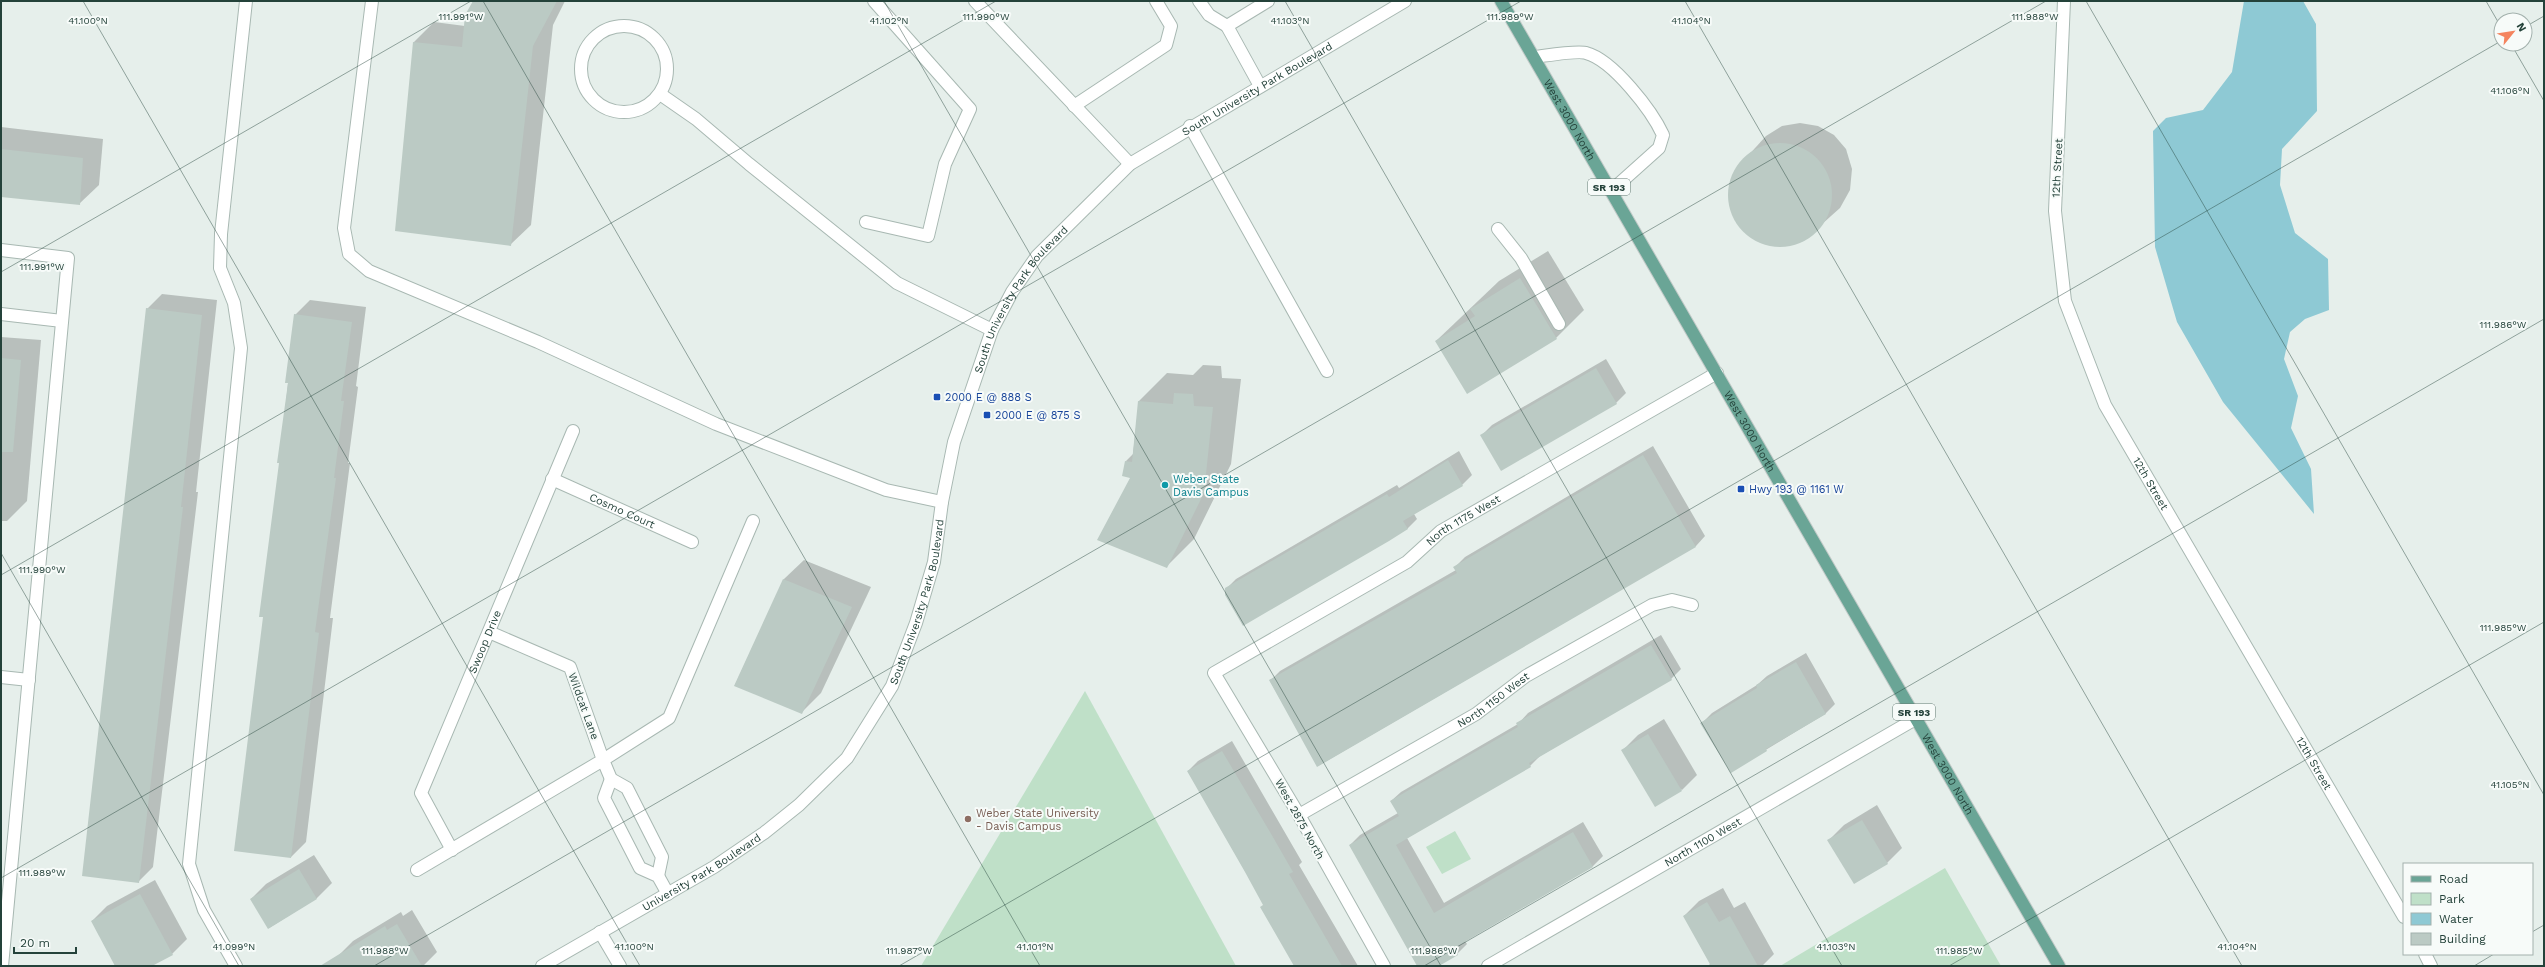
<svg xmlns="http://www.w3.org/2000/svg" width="2545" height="967" font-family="'Work Sans',sans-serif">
  <rect width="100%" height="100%" fill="#e6efeb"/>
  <!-- green -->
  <g fill="#bfe0c8">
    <polygon points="1085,691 1236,966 921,966"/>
    <polygon points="1455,831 1471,859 1442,874 1426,847"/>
    <polygon points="1945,868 2001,966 1780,966"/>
  </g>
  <!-- water -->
  <polygon fill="#8ec9d4" points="2244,1 2303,1 2316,24 2317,111 2282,149 2280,185 2295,233 2328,259 2329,310 2305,319 2290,332 2284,359 2298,396 2291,428 2311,469 2314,514 2223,402 2177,322 2155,247 2153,131 2166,118 2203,110 2232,72"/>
  <!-- shadow -->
  <g fill="#0003">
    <polygon points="474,1 565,1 553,25 531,225 511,244 396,230 414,42 434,22 465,26"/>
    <polygon points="1800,123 1818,126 1834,135 1846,149 1852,169 1850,190 1840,208 1803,241 1782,246 1761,243 1744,231 1732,212 1729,191 1735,170 1766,136 1782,126"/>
    <polygon points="1,127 103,139 99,185 79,204 1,196"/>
    <polygon points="1548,251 1584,310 1556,338 1436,341 1499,281"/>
    <polygon points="162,294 217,300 196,492 198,492 153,867 138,882 147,309"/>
    <polygon points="310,300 366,307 356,386 358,387 348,463 350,463 330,618 333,618 306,842 291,857 264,616 295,315"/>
    <polygon points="1,337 41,340 27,501 7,521 1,521"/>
    <polygon points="1606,359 1626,393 1616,403 1482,435 1492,425"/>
    <polygon points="1203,365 1221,366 1222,378 1241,379 1231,464 1194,539 1166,567 1126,461 1133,454 1139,401 1167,373 1193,375"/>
    <polygon points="1653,446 1705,536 1696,546 1318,766 1270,681 1280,671 1456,570 1455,567 1465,557"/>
    <polygon points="1459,451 1472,475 1462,485 1414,514 1417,519 1407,529 1226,589 1236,579 1397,485 1399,488"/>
    <polygon points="804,560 871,587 821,693 802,712 735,685 784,579"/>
    <polygon points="1661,635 1681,669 1671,679 1540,756 1530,766 1407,838 1444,903 1583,822 1603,856 1593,866 1465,941 1467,944 1457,954 1437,966 1418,966 1350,845 1360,835 1398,813 1391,801 1401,792 1518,724 1528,713"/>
    <polygon points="1806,653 1835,704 1825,714 1731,771 1702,723 1712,713 1757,685 1767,676"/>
    <polygon points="1664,719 1697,775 1682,790 1623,750 1638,735"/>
    <polygon points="1232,741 1302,862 1299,865 1358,966 1295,966 1264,904 1188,771 1198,761"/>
    <polygon points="1877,805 1902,848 1887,863 1829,840 1844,825"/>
    <polygon points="314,855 332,883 317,898 269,928 251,899 266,884"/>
    <polygon points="155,880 187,939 172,954 150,966 116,966 92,921 107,906"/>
    <polygon points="1723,888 1734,908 1745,902 1774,954 1762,966 1708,966 1711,963 1684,916 1699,901"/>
    <polygon points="412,910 437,952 423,966 333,966 338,956 353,941 401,912 403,916"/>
  </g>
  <!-- building -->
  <g fill="#bbcac4">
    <polygon points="473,1 557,1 533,46 511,246 395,231 413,42 462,47 465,15"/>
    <circle cx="1780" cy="195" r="52"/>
    <polygon points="1,149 83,158 80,205 1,197"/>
    <polygon points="1520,278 1557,339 1467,394 1435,341 1475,316 1470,309"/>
    <polygon points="146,308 202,315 181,507 183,507 139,883 82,876"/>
    <polygon points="294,314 352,322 341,401 344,401 334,478 336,478 315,632 319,633 291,858 234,851 263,617 259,617 279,463 277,463 288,383 285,383"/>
    <polygon points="1,358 21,360 13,452 1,452"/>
    <polygon points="1596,368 1617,404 1501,471 1480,435"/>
    <polygon points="1174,393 1193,394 1194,406 1213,407 1204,493 1167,568 1097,540 1130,478 1122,476 1125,461 1132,462 1138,401 1173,404"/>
    <polygon points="1643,455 1696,547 1317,767 1269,680 1457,573 1453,567"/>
    <polygon points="1448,460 1463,486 1403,521 1408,529 1389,541 1243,626 1225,595 1225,588 1387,494 1389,497"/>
    <polygon points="783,579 852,607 802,714 734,686"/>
    <polygon points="1651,645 1672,680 1529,763 1531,767 1396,845 1434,913 1573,832 1593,867 1454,948 1458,955 1439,966 1417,966 1349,845 1399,816 1390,801 1518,727 1516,723"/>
    <polygon points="1796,662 1826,714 1766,749 1767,751 1731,773 1700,723 1757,688 1756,685"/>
    <polygon points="1648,734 1682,791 1655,807 1621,750"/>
    <polygon points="1222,751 1270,832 1293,872 1289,874 1342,966 1294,966 1260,907 1263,905 1245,872 1187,771"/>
    <polygon points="1862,820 1888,864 1854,884 1827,840"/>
    <polygon points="299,869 317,899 268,929 250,899"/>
    <polygon points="140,894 173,955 152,966 115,966 91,921"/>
    <polygon points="1707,902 1719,922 1730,916 1758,966 1711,966 1683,916"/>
    <polygon points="397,924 422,966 320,966 385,926 387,930"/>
  </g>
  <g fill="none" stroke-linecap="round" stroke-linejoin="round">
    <defs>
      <g id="service">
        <polyline points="372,1 344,228 349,254 369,271 538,342 716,424 886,490 942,502"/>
        <polyline points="975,1 1130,164"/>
        <polyline points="1199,1 1209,15 1227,26"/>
        <path id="s1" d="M 2064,1 L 2055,211 L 2065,301 L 2105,405 L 2404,917"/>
        <circle cx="624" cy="69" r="43"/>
        <path d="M 1534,57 C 1544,56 1578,50 1586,53 C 1613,60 1652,111 1663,135 L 1659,148 L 1611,191"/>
        <polyline points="1260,86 1227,26 1268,1"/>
        <polyline points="660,94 696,119 749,164 897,283 992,330"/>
        <polyline points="1074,106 1166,45 1171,26 1156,1"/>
        <polyline points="1190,126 1327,371"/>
        <polyline points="866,222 928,236 945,164 970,109 874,1"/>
        <polyline points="1498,229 1521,258 1559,324"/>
        <polyline points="221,234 246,1"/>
        <polyline points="1,250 68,258 2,966"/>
        <polyline points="1,314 62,321"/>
        <path id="s2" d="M 552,479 L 692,542"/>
        <polyline points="1,677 29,680"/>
        <polyline points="611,779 604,798 640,868 658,876 668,894"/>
        <path id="s3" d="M 452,850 L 421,793 L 573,431"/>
        <polyline points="417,870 603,760 570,667 489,632"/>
        <polyline points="658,876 662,857 627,788 611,779 603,760 669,718 753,521"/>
        <polyline points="2425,954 2431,966"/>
      </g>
      <g id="minor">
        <polyline points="221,234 220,268 234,303 241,348 189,864 204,910 236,966"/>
        <path id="s4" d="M 1299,815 L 1476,714 L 1526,676 L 1652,605 L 1672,600 L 1692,605"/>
        <polyline points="600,932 620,966"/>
        <path id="s5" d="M 1384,966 L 1299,815 L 1214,673 L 1407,562 L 1441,531 L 1717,373"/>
        <path id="s6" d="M 1488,966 L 1917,718"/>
      </g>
      <g id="tertiary">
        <path id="s7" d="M 542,966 L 714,867 L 764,833 L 799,805 L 847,758 L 892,686 L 916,623 L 934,562 L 942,502 L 954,442 L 992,330 L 1012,292 L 1037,256 L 1130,164 L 1405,1"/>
      </g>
      <g id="primary">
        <path id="s8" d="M 1501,1 L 2059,966"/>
      </g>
    </defs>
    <!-- service casing -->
    <use href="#service" stroke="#a8b8b2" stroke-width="14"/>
    <!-- minor casing -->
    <use href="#minor" stroke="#a8b8b2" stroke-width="14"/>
    <!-- tertiary casing -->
    <use href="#tertiary" stroke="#a8b8b2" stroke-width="14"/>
    <!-- primary casing -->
    <use href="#primary" stroke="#c2cac8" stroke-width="14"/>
    <!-- service -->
    <use href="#service" stroke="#fff" stroke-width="12"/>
    <!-- minor -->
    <use href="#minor" stroke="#fff" stroke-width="12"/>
    <!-- tertiary -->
    <use href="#tertiary" stroke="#fff" stroke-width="12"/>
    <!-- primary -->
    <use href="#primary" stroke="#6aa596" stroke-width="12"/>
  </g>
  <!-- ticks -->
  <path fill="none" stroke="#24423a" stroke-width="1" stroke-opacity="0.45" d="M 83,1 L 640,966M 483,1 L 1040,966M 884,1 L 1441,966M 1285,1 L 1842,966M 1685,1 L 2242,966M 2086,1 L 2544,795M 2486,1 L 2501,27M 2525,27 L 2544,16M 2511,44 L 2544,101M 1,272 L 471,1M 1,553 L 239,966M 1,575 L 996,1M 1,878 L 1521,1M 2532,932 L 2544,925M 374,966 L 2046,1M 899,966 L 2501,41M 1424,966 L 2544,319M 1949,966 L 2544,622M 2474,966 L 2494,954"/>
  <!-- markers -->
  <g fill="#1a4fb4" stroke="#f7fbf9" stroke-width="1.5">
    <rect x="933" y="393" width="8" height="8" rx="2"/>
    <rect x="983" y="411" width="8" height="8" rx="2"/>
    <rect x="1737" y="485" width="8" height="8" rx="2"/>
  </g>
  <circle fill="#0f9aa8" stroke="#f7fbf9" stroke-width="1.5" cx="1165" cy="485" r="4"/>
  <circle fill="#8d6e63" stroke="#f7fbf9" stroke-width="1.5" cx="968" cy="819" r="4"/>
  <g text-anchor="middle" stroke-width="4" stroke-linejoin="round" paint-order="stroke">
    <!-- shield labels -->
    <g fill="#f7fbf9" stroke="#637a73" stroke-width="1">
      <rect x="1588" y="179" width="42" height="16" rx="3"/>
      <rect x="1893" y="704" width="42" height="16" rx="3"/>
    </g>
    <g font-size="10" font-weight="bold" fill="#24423a">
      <text x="1609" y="191">SR 193</text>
      <text x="1914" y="716">SR 193</text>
    </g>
    <!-- street labels -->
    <g font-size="11" fill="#24423a" stroke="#f7fbf9">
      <text dy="4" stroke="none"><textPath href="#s7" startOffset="1192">South University Park Boulevard</textPath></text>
      <text dy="4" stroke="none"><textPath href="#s8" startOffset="137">West 3000 North</textPath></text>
      <text transform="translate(2057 168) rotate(-87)" y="4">12th Street</text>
      <text dy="4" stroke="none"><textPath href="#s7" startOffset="868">South University Park Boulevard</textPath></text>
      <text dy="4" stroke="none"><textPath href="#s8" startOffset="497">West 3000 North</textPath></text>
      <text dy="4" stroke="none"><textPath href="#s1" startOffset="503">12th Street</textPath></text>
      <text dy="4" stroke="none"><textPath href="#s2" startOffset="77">Cosmo Court</textPath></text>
      <text dy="4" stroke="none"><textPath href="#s5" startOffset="632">North 1175 West</textPath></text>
      <text dy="4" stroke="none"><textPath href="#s7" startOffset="544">South University Park Boulevard</textPath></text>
      <text dy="4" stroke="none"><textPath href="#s3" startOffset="229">Swoop Drive</textPath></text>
      <text dy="4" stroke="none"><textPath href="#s4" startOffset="226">North 1150 West</textPath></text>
      <text transform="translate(584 706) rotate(70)" y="4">Wildcat Lane</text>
      <text dy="4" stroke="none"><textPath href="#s1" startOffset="827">12th Street</textPath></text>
      <text dy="4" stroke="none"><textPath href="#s8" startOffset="893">West 3000 North</textPath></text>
      <text transform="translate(1300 819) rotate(61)" y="4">West 2875 North</text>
      <text dy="4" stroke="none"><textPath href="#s6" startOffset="248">North 1100 West</textPath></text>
      <text dy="4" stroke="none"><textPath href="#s7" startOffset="185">University Park Boulevard</textPath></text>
    </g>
    <!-- transit labels -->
    <g font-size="11" fill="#164399" stroke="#f7fbf9" text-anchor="start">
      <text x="945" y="401">2000 E @ 888 S</text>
      <text x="995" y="419">2000 E @ 875 S</text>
      <text x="1749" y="493">Hwy 193 @ 1161 W</text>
    </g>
    <!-- culture labels -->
    <g font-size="11" fill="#0d838f" stroke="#f7fbf9" text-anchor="start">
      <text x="1173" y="483">Weber State<tspan x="1173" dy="13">Davis Campus</tspan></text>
    </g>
    <!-- education labels -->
    <g font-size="11" fill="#785e54" stroke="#f7fbf9" text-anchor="start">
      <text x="976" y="817">Weber State University<tspan x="976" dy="13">- Davis Campus</tspan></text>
    </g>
  </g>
  <g font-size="10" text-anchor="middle" fill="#24423a" stroke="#f7fbf9" stroke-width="4" stroke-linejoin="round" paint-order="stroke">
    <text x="461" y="20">111.991°W</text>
    <text x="986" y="20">111.990°W</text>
    <text x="1510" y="20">111.989°W</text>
    <text x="2035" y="20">111.988°W</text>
    <text x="88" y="24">41.100°N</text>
    <text x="889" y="24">41.102°N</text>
    <text x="1290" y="24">41.103°N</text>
    <text x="1691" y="24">41.104°N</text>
    <text x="2510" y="94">41.106°N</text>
    <text x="42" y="270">111.991°W</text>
    <text x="2503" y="328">111.986°W</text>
    <text x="42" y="573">111.990°W</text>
    <text x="2503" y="631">111.985°W</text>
    <text x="2510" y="788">41.105°N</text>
    <text x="42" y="876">111.989°W</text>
    <text x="234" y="950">41.099°N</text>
    <text x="634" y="950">41.100°N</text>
    <text x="1035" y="950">41.101°N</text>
    <text x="1836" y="950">41.103°N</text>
    <text x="2237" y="950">41.104°N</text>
    <text x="385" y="954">111.988°W</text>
    <text x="909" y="954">111.987°W</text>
    <text x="1434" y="954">111.986°W</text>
    <text x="1959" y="954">111.985°W</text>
  </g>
  <!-- border -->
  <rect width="2545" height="967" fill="none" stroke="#24423a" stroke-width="4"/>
  <!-- legend -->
  <rect x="2403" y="863" width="130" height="92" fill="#f7fbf9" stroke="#a3b1ad"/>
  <rect x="2411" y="876" width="20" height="6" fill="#6aa596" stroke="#a3b1ad"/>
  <text x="2439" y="883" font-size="12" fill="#24423a">Road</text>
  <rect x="2411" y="893" width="20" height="12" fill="#bfe0c8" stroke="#a3b1ad"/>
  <text x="2439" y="903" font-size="12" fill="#24423a">Park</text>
  <rect x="2411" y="913" width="20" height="12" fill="#8ec9d4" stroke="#a3b1ad"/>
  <text x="2439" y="923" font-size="12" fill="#24423a">Water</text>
  <rect x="2411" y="933" width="20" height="12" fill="#bbcac4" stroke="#a3b1ad"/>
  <text x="2439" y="943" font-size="12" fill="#24423a">Building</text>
  <!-- north arrow -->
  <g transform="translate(2513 32) rotate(60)"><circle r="19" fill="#f7fbf9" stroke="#a3b1ad"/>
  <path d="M0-3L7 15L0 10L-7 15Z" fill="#f4845f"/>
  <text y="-6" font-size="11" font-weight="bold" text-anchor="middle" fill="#24423a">N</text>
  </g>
  <!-- scale -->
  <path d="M14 947v6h62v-6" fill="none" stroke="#24423a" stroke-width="2"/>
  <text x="20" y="947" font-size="12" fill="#24423a" stroke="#f7fbf9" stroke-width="3" paint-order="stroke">20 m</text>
</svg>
